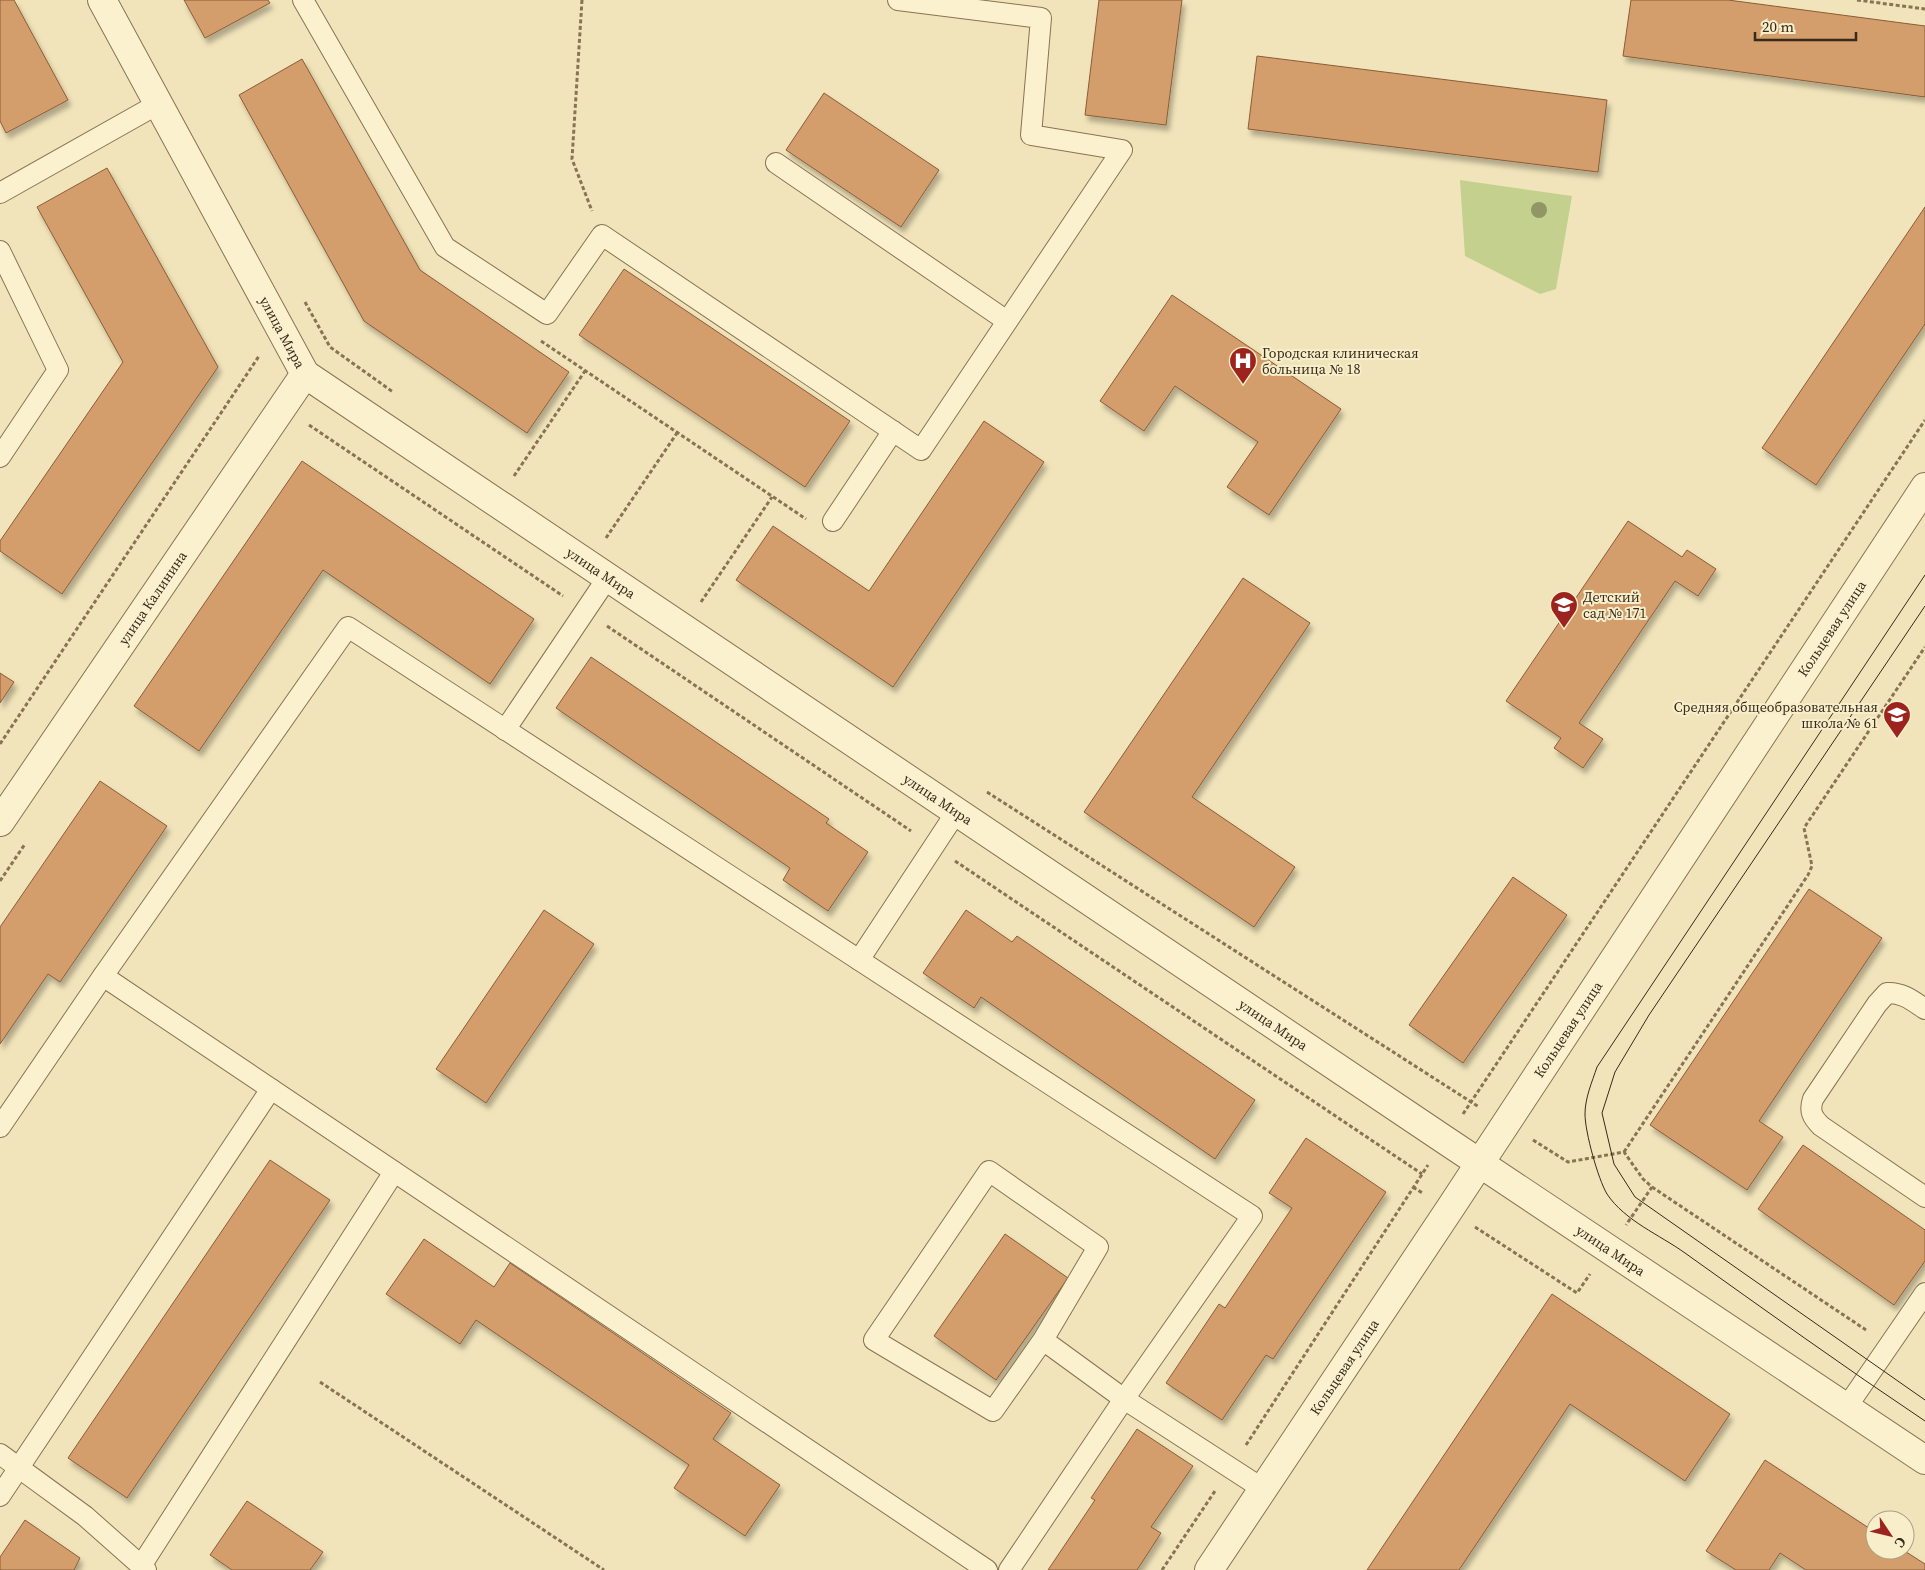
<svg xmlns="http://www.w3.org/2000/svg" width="1925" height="1570" font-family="'Source Serif 4',serif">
  <defs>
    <filter id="shadow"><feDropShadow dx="3" dy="5.5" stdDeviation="2.5" flood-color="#0004"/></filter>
  </defs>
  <rect width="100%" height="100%" fill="#f1e4ba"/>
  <!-- green -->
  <polygon fill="#c4d08e" points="1460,180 1572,196 1556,289 1540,294 1465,256"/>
  <!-- building -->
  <g fill="#d39d6c" stroke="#8b5d37" filter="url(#shadow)">
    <polygon points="0,0 14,0 68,100 6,133 0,121"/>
    <polygon points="184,0 268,0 270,3 205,38"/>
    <polygon points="1099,0 1182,0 1166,125 1085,115"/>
    <polygon points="1631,0 1728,0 1925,26 1925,97 1623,56"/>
    <polygon points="1257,56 1607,100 1598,172 1248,129"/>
    <polygon points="302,59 420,270 569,372 527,433 364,321 239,95"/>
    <polygon points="824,93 939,170 901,227 786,150"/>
    <polygon points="107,168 218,367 62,594 0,551 0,541 123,362 37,207"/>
    <polygon points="1925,207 1925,324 1816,485 1762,448"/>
    <polygon points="624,269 850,421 805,487 579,335"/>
    <polygon points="1172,295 1341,409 1269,515 1227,487 1258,442 1175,386 1144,431 1100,401"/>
    <polygon points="984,421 1044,462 893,687 736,580 773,526 869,591"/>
    <polygon points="302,461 534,619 490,684 323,570 199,751 134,706"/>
    <polygon points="1628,521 1682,557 1687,550 1716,569 1698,596 1675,581 1579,723 1603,739 1583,768 1554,748 1561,738 1506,701"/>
    <polygon points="1243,578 1310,623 1192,797 1295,867 1254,927 1084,812"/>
    <polygon points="591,657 829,819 826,823 868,852 828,911 783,880 790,868 556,708"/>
    <polygon points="0,673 14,682 0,703"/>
    <polygon points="100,781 167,826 60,982 48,974 0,1044 0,927"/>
    <polygon points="1513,877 1567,915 1463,1063 1409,1025"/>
    <polygon points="1809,889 1882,938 1759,1121 1783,1137 1747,1190 1650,1125"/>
    <polygon points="544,910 594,944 486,1103 436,1069"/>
    <polygon points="966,910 1012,942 1017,936 1255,1100 1215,1159 981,997 974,1008 923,973"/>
    <polygon points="1306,1138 1386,1192 1273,1359 1266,1355 1222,1420 1166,1383 1219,1304 1225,1308 1292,1208 1269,1193"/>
    <polygon points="1803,1145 1925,1230 1925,1261 1894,1305 1758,1209"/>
    <polygon points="270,1160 330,1200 127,1498 68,1458"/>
    <polygon points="1005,1234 1068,1278 996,1380 934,1336"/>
    <polygon points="424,1239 494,1287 510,1263 731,1413 713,1439 780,1485 745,1536 674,1488 689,1465 476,1320 460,1344 386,1294"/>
    <polygon points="1552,1294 1730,1414 1685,1481 1570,1404 1459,1570 1367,1570"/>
    <polygon points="1137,1429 1193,1466 1151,1527 1161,1533 1137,1570 1048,1570 1095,1500 1091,1498"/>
    <polygon points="1765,1460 1875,1532 1875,1550 1903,1550 1925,1564 1925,1570 1806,1570 1780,1553 1769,1570 1736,1570 1706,1551"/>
    <polygon points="247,1501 323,1552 310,1570 232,1570 210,1555"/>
    <polygon points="25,1520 80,1558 74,1570 0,1570 0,1557"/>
  </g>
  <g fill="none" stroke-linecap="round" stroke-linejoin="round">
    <defs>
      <g id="service">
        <polyline points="303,0 445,247 547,314 602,235 921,450 1122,150 1031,135 1041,18 898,0"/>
        <polyline points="776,163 1007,321"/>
        <polyline points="0,193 158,104"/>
        <polyline points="0,251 58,370 0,457"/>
        <polyline points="833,521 893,431"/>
        <polyline points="505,730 608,577"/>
        <polyline points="859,960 957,811"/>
        <polyline points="103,976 987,1570"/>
        <path d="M 1925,1009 C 1913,1001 1902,992 1887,993 L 1877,1004 L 1813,1099 C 1809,1111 1812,1117 1821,1126 L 1925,1197"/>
        <polyline points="0,1127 103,976 348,627 1252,1216 1124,1399 1009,1570"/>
        <polyline points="1043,1340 993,1411 874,1340 989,1171 1098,1247 1043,1340 1124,1399 1263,1489"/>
        <polyline points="1846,1408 1925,1293"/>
        <polyline points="0,1454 85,1516 146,1570"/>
        <polyline points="0,1496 271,1089"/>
        <polyline points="141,1566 394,1172"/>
      </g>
      <g id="tertiary">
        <path id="s1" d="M 102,0 L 305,374 L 1445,1140 L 1925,1460"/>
        <path id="s2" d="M 0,822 L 305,374"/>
        <path id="s3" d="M 1209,1570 L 1449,1210 L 1925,487"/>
      </g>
    </defs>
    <!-- service casing -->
    <use href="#service" stroke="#897353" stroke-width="22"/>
    <!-- tertiary casing -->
    <use href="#tertiary" stroke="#897353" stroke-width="30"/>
    <!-- path -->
    <g stroke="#897353" stroke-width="3" stroke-dasharray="4 2.5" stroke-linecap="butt">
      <polyline points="582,0 572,159 592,211"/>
      <polyline points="1857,0 1925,9"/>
      <polyline points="305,302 330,347 393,392"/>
      <polyline points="541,341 806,519"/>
      <polyline points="309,425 563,596"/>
      <polyline points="514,476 585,371"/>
      <polyline points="606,538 677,433"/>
      <polyline points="701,602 772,497"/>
      <polyline points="607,626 911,831"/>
      <polyline points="0,744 259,356"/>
      <polyline points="987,792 1479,1107"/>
      <polyline points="955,861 1422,1174"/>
      <polyline points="0,881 25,844"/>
      <polyline points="1463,1114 1925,420"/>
      <polyline points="1533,1140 1568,1162 1624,1152 1643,1179 1652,1187 1626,1225"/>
      <polyline points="1624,1152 1808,875 1812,866 1804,828 1925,647"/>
      <polyline points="1413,1187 1424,1194"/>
      <polyline points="1652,1187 1866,1330"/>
      <polyline points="1475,1227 1577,1293 1590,1274"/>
      <polyline points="320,1382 604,1570"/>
      <polyline points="1246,1445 1428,1165"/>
      <polyline points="1162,1570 1215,1491"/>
    </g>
    <!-- service -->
    <use href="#service" stroke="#fcf1ce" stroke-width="20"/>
    <!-- tertiary -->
    <use href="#tertiary" stroke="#fcf1ce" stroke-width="28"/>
    <!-- tram -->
    <g stroke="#372a1a" stroke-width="1">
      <path d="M 1925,575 L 1597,1067 C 1592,1082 1585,1098 1585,1114 C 1585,1132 1598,1179 1607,1194 C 1625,1221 1660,1235 1685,1253 C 1765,1310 1844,1367 1925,1421"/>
      <polyline points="1925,606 1649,1015 1615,1072 1602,1113 1614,1164 1635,1197 1925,1400"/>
    </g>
  </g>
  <!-- trees -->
  <circle fill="#929564" cx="1539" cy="210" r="8"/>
  <!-- icons -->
  <defs>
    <symbol id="hospital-pin" viewBox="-11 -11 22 30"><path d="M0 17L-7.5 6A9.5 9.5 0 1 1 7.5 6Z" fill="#9d241e" stroke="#f8eeca"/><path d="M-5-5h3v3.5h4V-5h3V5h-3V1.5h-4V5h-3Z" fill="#fff"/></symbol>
    <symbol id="school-pin" viewBox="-11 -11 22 30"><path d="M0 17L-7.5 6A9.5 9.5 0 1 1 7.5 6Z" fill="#9d241e" stroke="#f8eeca"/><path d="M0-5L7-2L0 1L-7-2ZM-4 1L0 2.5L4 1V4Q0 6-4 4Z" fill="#fff"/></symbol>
  </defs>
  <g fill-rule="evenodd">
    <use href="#hospital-pin" x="1227" y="345" width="32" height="43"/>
    <use href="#school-pin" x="1548" y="589" width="32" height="43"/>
    <use href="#school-pin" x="1881" y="699" width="32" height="43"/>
  </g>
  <g text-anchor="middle" stroke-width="4" stroke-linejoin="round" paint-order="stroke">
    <!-- street labels -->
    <g font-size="14" fill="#372a1a" stroke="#f8eeca">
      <text dy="5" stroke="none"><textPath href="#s1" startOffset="378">улица Мира</textPath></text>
      <text dy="5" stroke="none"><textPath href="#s1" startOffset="782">улица Мира</textPath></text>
      <text dy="5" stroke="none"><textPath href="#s2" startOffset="271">улица Калинина</textPath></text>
      <text dy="5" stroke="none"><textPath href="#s3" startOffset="1129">Кольцевая улица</textPath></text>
      <text dy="5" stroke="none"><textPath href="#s1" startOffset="1188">улица Мира</textPath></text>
      <text dy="5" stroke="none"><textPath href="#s1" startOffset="1592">улица Мира</textPath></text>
      <text dy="5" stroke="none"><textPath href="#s3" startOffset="649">Кольцевая улица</textPath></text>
      <text dy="5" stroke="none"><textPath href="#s1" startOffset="1998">улица Мира</textPath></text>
      <text dy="5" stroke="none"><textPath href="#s3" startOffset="244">Кольцевая улица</textPath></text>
    </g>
    <!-- poi labels -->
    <g font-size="14" fill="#372a1a" stroke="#f8eeca" text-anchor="start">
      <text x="1262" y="358">Городская клиническая<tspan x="1262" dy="16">больница № 18</tspan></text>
      <text x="1583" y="602">Детский<tspan x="1583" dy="16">сад № 171</tspan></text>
      <text x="1878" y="712" text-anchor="end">Средняя общеобразовательная<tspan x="1878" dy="16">школа № 61</tspan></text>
    </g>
  </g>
  <!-- north arrow -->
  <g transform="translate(1890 1535) rotate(125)"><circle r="24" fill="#f8eeca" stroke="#aba084"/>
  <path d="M0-4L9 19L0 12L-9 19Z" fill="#9d241e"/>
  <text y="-8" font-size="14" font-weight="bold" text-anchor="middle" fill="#372a1a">С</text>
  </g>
  <!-- scale -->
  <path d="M1755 32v8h101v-8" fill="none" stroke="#372a1a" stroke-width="2.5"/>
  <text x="1762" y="32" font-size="15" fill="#372a1a" stroke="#f8eeca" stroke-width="4" paint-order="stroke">20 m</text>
</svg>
